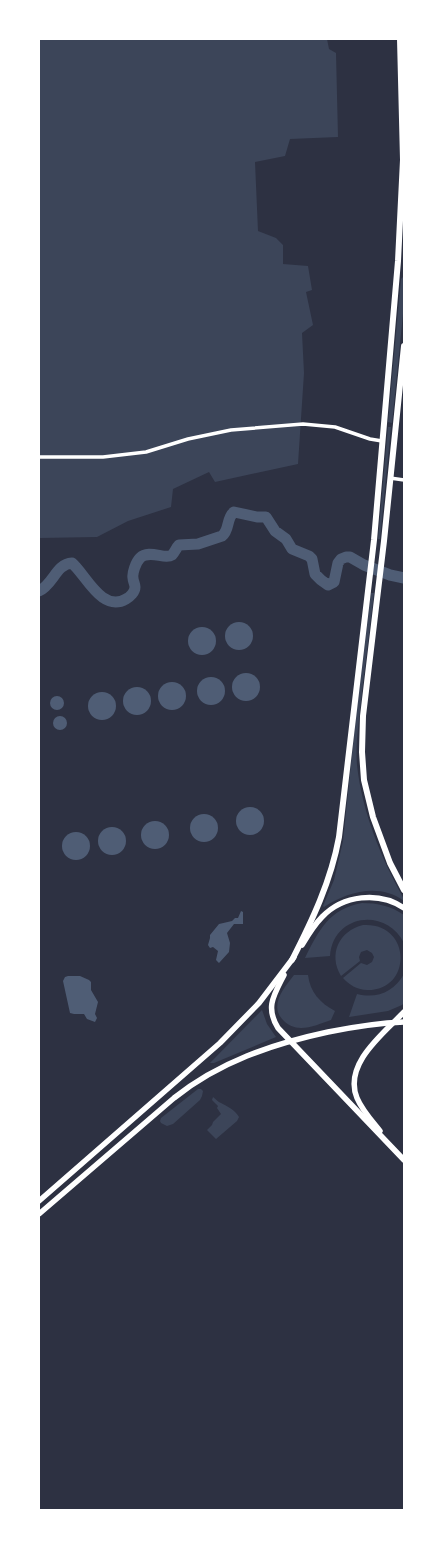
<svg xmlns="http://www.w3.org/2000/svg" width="443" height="1549" font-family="'DM Sans',sans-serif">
  <rect width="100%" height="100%" fill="#2d3142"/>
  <!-- green -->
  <g fill="#3c4559">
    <polygon points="39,39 327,39 329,49 336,53 338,137 290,139 285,156 255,162 258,231 276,238 283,245 283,264 308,266 312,290 306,292 313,325 302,333 304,373 298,464 215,482 209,472 173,489 171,507 128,521 97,537 39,538"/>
    <polygon points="404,276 404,304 392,423 388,422 401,279"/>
    <polygon points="388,427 391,427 380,539 378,539"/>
    <path d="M 371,593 L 374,593 C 370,626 366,659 362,692 C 360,716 355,741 357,765 C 362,812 381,858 404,899 L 404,901 C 380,883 348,891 324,907 L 323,906 L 334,880 L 343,841 L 356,716 Z"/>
    <path d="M 362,903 C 378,903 391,906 404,915 L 404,943 C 386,907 333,914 330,956 L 305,958 C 319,930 329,909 362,903 Z"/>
    <path d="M 363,925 C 412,922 413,991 367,990 C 358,990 349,985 343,978 L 361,963 L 367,965 L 372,962 L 374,957 L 372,953 L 367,950 L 361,952 L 359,957 L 360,961 L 341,976 C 328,954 339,931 363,925 Z"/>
    <path d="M 404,974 L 404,1003 L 402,1005 L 388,1011 L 349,1017 L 357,994 C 377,999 394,992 404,974 Z"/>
    <path d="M 294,975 L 308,975 C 310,992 320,1003 335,1011 L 331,1020 C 322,1023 311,1028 301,1028 C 294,1028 288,1025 284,1021 C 268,1006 284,988 294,975 Z"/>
    <polygon points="262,1010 267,1024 276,1037 214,1063 210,1063"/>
    <polygon points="198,1089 201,1089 203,1091 202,1096 200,1100 173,1124 167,1126 161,1123 160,1121 161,1118"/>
    <path d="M 213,1097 C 216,1099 218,1102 221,1103 C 227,1106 235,1110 239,1117 L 237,1121 L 216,1139 L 207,1130 L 212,1125 L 213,1122 L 221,1114 L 217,1108 L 218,1106 L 212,1100 Z"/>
  </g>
  <!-- water -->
  <g fill="#4f5d75">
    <circle cx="239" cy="636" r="14"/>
    <circle cx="202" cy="641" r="14"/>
    <circle cx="246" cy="687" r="14"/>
    <circle cx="211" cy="691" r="14"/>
    <circle cx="172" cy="696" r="14"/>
    <circle cx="137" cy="701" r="14"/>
    <circle cx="102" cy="706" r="14"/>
    <circle cx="57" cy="703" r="7"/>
    <circle cx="60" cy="723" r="7"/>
    <circle cx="250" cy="821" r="14"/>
    <circle cx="204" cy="828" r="14"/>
    <circle cx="155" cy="835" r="14"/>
    <circle cx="112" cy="841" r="14"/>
    <circle cx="76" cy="846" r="14"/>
    <polygon points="241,911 243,912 243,924 234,924 227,933 230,943 229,952 219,963 216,960 218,951 213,947 210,948 208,945 210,938 210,935 219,924 232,921 235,918 238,918"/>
    <polygon points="68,976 80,976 89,980 91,982 91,990 98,1002 95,1014 97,1018 95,1022 87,1019 84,1014 74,1014 70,1013 63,981 65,977"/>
  </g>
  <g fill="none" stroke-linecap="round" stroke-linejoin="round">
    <!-- river -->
    <path stroke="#4f5d75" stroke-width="11" d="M 39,591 C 53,585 56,564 72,563 C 86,575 102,613 126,599 C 130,597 135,592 135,587 C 135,584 133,581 133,578 C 132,573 136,562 140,558 C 149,549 165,560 172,555 C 175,552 176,548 179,545 L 198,544 L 222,536 C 230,530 226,518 234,512 L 257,517 L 266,517 L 275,531 L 286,539 L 292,549 L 309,556 L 312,559 L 315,574 L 321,580 L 328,585 L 334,582 L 338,563 L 341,559 L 346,557 L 350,557 L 364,565 L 390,575 L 404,578"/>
    <!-- minor -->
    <g stroke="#fff" stroke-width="3.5">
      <polyline points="39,457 103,457 146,452 188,439 231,430 303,424 335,427 370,439 382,441"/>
      <polyline points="390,478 404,480"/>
    </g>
    <!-- primary -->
    <g stroke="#fff" stroke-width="5.5">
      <path d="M 302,945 C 308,935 314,925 322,917 C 343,895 379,891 404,908"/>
      <path d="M 284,975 C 274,995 265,1007 278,1028 L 404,1160"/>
      <path d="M 380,1131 C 372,1121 362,1110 357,1098 C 343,1064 384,1033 404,1012"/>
      <polyline points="39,1201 220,1043 259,1003 294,957"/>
      <path d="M 39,1214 L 174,1098 C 219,1062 272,1044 328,1032 C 353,1027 378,1023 404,1022"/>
    </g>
    <!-- trunk -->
    <g stroke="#fff" stroke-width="6">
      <polyline points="404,346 384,541 363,716 362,752 364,780 373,817 390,863 404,890"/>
      <path d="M 292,960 C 312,921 331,881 339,837 L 374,540 L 398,261 L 403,160 L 400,39"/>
    </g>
  </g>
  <!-- border -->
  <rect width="443" height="1549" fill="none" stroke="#ffffff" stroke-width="80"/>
</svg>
